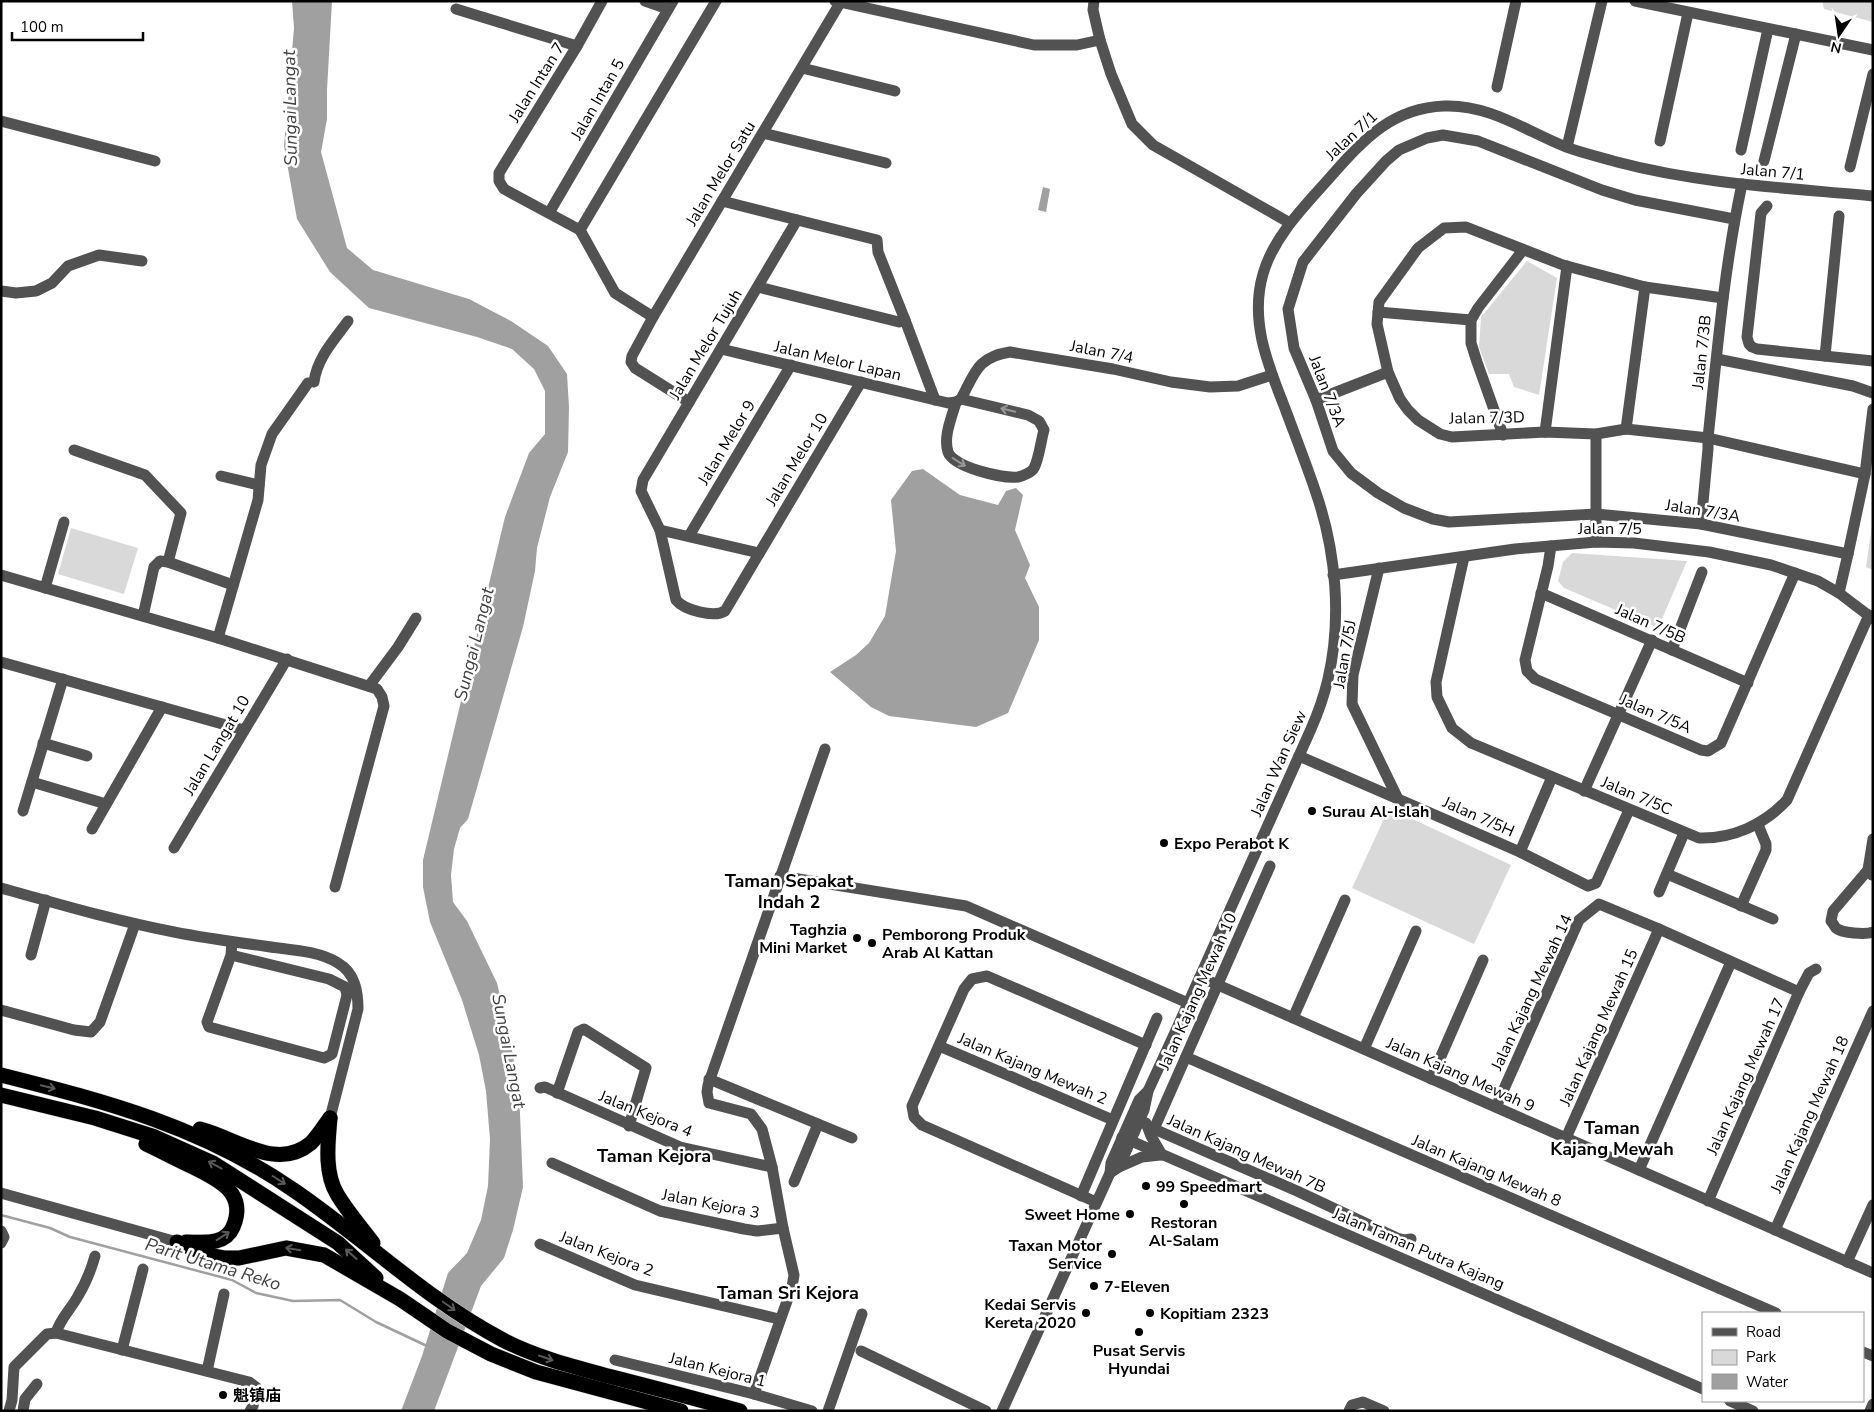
<svg xmlns="http://www.w3.org/2000/svg" width="1874" height="1412" font-family="'Nunito Sans','Noto Sans SC',sans-serif">
  <rect width="100%" height="100%" fill="#fff"/>
  <!-- green -->
  <g fill="#d9d9d9">
    <polygon points="1822,1 1873,1 1873,22 1824,9"/>
    <polygon points="1527,261 1557,278 1539,395 1514,387 1509,374 1489,374 1479,347 1481,317"/>
    <polygon points="1873,518 1873,570 1866,567"/>
    <polygon points="71,528 138,548 124,594 58,574"/>
    <polygon points="1572,553 1687,561 1658,628 1564,588 1558,581 1563,562"/>
    <polygon points="1389,808 1511,865 1474,944 1352,888"/>
  </g>
  <!-- water -->
  <g fill="#a0a0a0">
    <polygon points="292,1 332,1 327,90 327,119 321,152 347,248 373,270 469,299 511,321 548,346 567,374 569,407 568,452 550,497 537,548 535,571 523,627 468,819 460,828 454,849 451,875 453,902 467,921 497,983 510,1039 519,1090 523,1187 513,1230 504,1258 481,1286 434,1411 401,1411 422,1356 448,1273 467,1253 481,1220 488,1186 490,1139 486,1091 479,1055 462,1000 430,922 423,887 423,860 505,517 529,453 545,434 545,391 534,369 512,349 477,337 369,308 330,272 297,219 284,146 294,28"/>
    <polygon points="1043,187 1050,189 1046,212 1038,210"/>
    <polygon points="923,469 960,495 998,505 1006,491 1016,488 1023,495 1015,530 1030,565 1025,578 1039,607 1039,640 1008,713 976,727 889,716 871,707 830,672 856,655 869,643 885,616 896,551 891,500 912,471"/>
  </g>
  <g fill="none" stroke-linecap="round" stroke-linejoin="round">
    <!-- stream -->
    <polyline stroke="#a0a0a0" stroke-width="2.5" points="1,1215 50,1228 70,1237 232,1280 256,1293 293,1301 340,1300 376,1322 427,1346"/>
    <defs>
      <g id="highway">
        <path d="M 1,1075 C 108,1102 203,1127 295,1191 C 365,1239 427,1300 503,1340 C 538,1358 575,1367 612,1377 C 655,1388 697,1399 740,1411"/>
        <polyline points="1,1095 95,1118 155,1137 213,1163 338,1243 376,1278"/>
        <path d="M 330,1118 C 328,1142 324,1172 337,1194 C 347,1211 361,1227 373,1243"/>
        <path d="M 200,1129 C 236,1138 277,1172 311,1143 C 318,1136 324,1126 330,1118"/>
        <path d="M 146,1144 C 161,1151 176,1159 191,1166 C 217,1179 248,1192 233,1227 C 225,1246 202,1242 186,1242"/>
        <polyline points="177,1242 209,1255 225,1258 239,1258 286,1248 324,1255 400,1299 447,1331 491,1354 536,1372 681,1411"/>
      </g>
    </defs>
    <!-- highway casing -->
    <use href="#highway" stroke="#dbdbdb" stroke-width="16"/>
    <!-- minor -->
    <g stroke="#525252" stroke-width="11">
      <polyline points="645,1 668,9"/>
      <polyline points="835,1 1034,45 1077,45 1100,40"/>
      <polyline points="1094,1 1093,10 1100,40 1111,74 1132,124 1153,145 1290,223"/>
      <polyline points="1635,1 1873,50"/>
      <polyline points="456,9 577,46"/>
      <polyline points="802,68 895,91"/>
      <polyline points="1497,87 1516,1"/>
      <polyline points="1,121 155,161"/>
      <polyline points="763,133 886,163"/>
      <polyline points="1660,141 1688,13"/>
      <polyline points="1567,147 1602,1"/>
      <polyline points="1741,150 1768,29"/>
      <polyline points="1764,161 1796,34"/>
      <polyline points="1850,167 1873,74"/>
      <polyline points="722,201 877,240 878,252 905,320 935,400"/>
      <polyline points="1767,206 1761,213 1747,337 1749,344 1752,347 1757,349 1873,361"/>
      <polyline points="549,213 673,1"/>
      <polyline points="1734,219 1635,200 1602,190 1478,141 1443,135 1427,138 1399,150 1386,161 1356,194 1303,262 1288,309 1294,348 1316,400 1333,451 1351,473 1378,493 1404,508 1433,519 1449,522 1596,514 1701,524 1848,554 1839,593"/>
      <polyline points="580,230 504,189 499,181 499,173 577,46 602,1"/>
      <polyline points="758,287 899,322 905,320"/>
      <polyline points="1,291 16,293 36,291 52,283 68,266 99,255 142,261"/>
      <polyline points="1723,298 1645,287 1563,265 1466,227 1444,228 1418,248 1379,302 1377,324 1388,372 1400,399 1408,410 1418,420 1440,434 1452,437 1545,432 1596,434 1626,429 1708,438 1865,474"/>
      <polyline points="1378,312 1471,320"/>
      <polyline points="653,317 615,293 580,230 716,1"/>
      <path d="M 721,349 L 948,403 L 956,402 L 961,399 C 975,373 977,357 1010,352 L 1113,369 L 1171,382 L 1210,387 L 1238,386 L 1272,375"/>
      <polyline points="1825,356 1839,216"/>
      <polyline points="1717,359 1853,386 1873,393"/>
      <path d="M 314,382 C 317,358 334,340 348,321"/>
      <polyline points="1316,400 1388,372"/>
      <polyline points="689,402 635,368 631,362 632,356 653,317 840,3"/>
      <path d="M 956,402 C 952,417 943,436 948,452 C 953,467 1003,479 1018,477 C 1023,476 1032,472 1034,468 C 1039,459 1041,440 1044,430 L 1039,421 L 1028,415 L 961,399"/>
      <polyline points="1626,429 1645,287"/>
      <polyline points="1545,432 1567,266"/>
      <polyline points="1596,434 1596,542"/>
      <polyline points="1503,435 1477,362 1471,343 1471,320 1478,308 1523,250"/>
      <polyline points="74,450 145,475 181,513 168,562"/>
      <polyline points="221,476 259,485"/>
      <path d="M 1701,524 L 1708,449 L 1708,438 C 1717,353 1724,268 1742,184"/>
      <path d="M 660,530 L 676,600 C 684,610 714,618 725,611 L 861,382"/>
      <polyline points="689,536 791,365"/>
      <polyline points="1551,546 1548,566 1525,660 1527,671 1535,679 1701,750 1708,751 1721,743 1795,573"/>
      <polyline points="759,553 660,530 641,491 643,480 797,220"/>
      <polyline points="1848,554 1865,474 1873,409"/>
      <path d="M 1464,557 L 1436,682 L 1437,697 L 1452,728 L 1471,743 L 1699,838 C 1732,839 1764,825 1787,800 L 1869,615"/>
      <polyline points="1379,568 1353,675 1352,704 1397,797"/>
      <polyline points="1,575 218,638 377,689 382,697 384,706 335,887"/>
      <polyline points="1333,575 1515,549 1596,542 1634,543 1709,552 1771,565 1818,581 1839,593 1873,619"/>
      <polyline points="45,588 64,522"/>
      <polyline points="1541,593 1748,683"/>
      <polyline points="143,616 154,567 160,561 168,562 233,585"/>
      <polyline points="218,638 258,500 261,465 272,434 308,383"/>
      <polyline points="1672,650 1702,572"/>
      <polyline points="1,662 244,730"/>
      <polyline points="369,686 398,647 416,618"/>
      <polyline points="43,743 87,756"/>
      <polyline points="1299,756 1520,852 1588,886 1596,883 1629,810"/>
      <polyline points="32,782 106,804"/>
      <polyline points="1584,791 1652,640"/>
      <polyline points="23,811 63,679"/>
      <polyline points="92,829 162,707"/>
      <polyline points="174,848 287,659"/>
      <polyline points="1520,852 1552,777"/>
      <polyline points="1270,866 1154,1129 1297,1191 1397,1238 1404,1240 1411,1239"/>
      <path d="M 1868,870 L 1833,911 L 1831,921 C 1833,923 1834,926 1836,928 C 1841,933 1866,935 1873,932"/>
      <polyline points="1667,874 1773,919"/>
      <polyline points="1872,875 1868,870 1873,839"/>
      <polyline points="780,876 966,906 1188,1003"/>
      <path d="M 1,888 C 59,904 116,921 174,932 C 204,938 234,942 264,946 C 288,950 317,950 338,963 C 355,973 358,991 358,1009 L 330,1118"/>
      <polyline points="1659,892 1684,833"/>
      <polyline points="1741,906 1766,850 1766,844 1758,825"/>
      <polyline points="31,955 46,900"/>
      <polyline points="231,955 329,979 345,987 347,995 332,1054 324,1058 209,1027 207,1022 231,955 232,942"/>
      <polyline points="1200,977 1873,1273"/>
      <polyline points="1,1010 74,1030 91,1032 100,1022 135,924"/>
      <polyline points="1293,1018 1345,900"/>
      <polyline points="939,1046 1113,1120"/>
      <polyline points="1364,1049 1416,931"/>
      <polyline points="1186,1057 1776,1313"/>
      <polyline points="709,1079 852,1138"/>
      <polyline points="1431,1079 1483,960"/>
      <polyline points="540,1088 545,1087 680,1147 772,1167"/>
      <polyline points="557,1093 578,1032 584,1029 646,1068 629,1126"/>
      <polyline points="1496,1107 1579,920 1599,904 1659,929 1799,992"/>
      <polyline points="1146,1123 1151,1136 1162,1155"/>
      <polyline points="1122,1137 1703,1389"/>
      <polyline points="1566,1138 1659,929"/>
      <polyline points="552,1163 660,1211 744,1229 757,1231 783,1228"/>
      <polyline points="1119,1167 1142,1157 1160,1155"/>
      <polyline points="1639,1170 1731,962"/>
      <polyline points="1110,1173 1119,1167 1144,1110 1148,1091"/>
      <polyline points="794,1182 818,1124"/>
      <polyline points="1,1193 177,1242"/>
      <polyline points="1081,1196 1157,1018"/>
      <polyline points="1708,1201 1799,992 1809,973 1816,969"/>
      <polyline points="1096,1202 922,1125 914,1117 912,1106 964,989 972,979 987,976 1146,1045"/>
      <polyline points="1775,1230 1873,1011"/>
      <polyline points="1,1231 4,1237 1,1243"/>
      <polyline points="540,1244 635,1285 779,1319"/>
      <polyline points="1847,1262 1873,1205"/>
      <path d="M 56,1333 C 60,1319 71,1309 78,1296 C 86,1283 91,1270 95,1256"/>
      <polyline points="122,1350 143,1269"/>
      <polyline points="861,1351 986,1411"/>
      <polyline points="1863,1352 1873,1356"/>
      <polyline points="615,1360 754,1394 812,1411"/>
      <polyline points="207,1371 224,1294"/>
      <polyline points="754,1394 792,1287 794,1275 783,1228 772,1167 762,1129 751,1114 709,1103 707,1092 708,1085 825,749"/>
      <polyline points="1730,1401 1753,1411"/>
      <polyline points="9,1411 12,1400 14,1367 47,1334 56,1333 249,1382 257,1388 253,1406 250,1411"/>
      <polyline points="23,1411 25,1399 37,1384"/>
      <polyline points="828,1411 862,1314"/>
      <path d="M 1002,1411 L 1110,1173 L 1111,1163 L 1139,1100 L 1148,1091 L 1177,1028 L 1311,729 C 1318,713 1324,696 1328,679 C 1342,619 1336,551 1316,493 C 1307,466 1296,438 1286,411 C 1269,367 1249,322 1263,274 C 1274,235 1307,204 1333,174 C 1365,138 1393,108 1444,106 C 1489,104 1526,131 1566,147 C 1582,153 1600,157 1617,162 C 1700,184 1787,188 1873,196"/>
      <polyline points="1349,1411 1352,1405 1363,1402 1384,1411"/>
      <polyline points="1870,1411 1873,1404"/>
    </g>
    <!-- highway -->
    <use href="#highway" stroke="#000" stroke-width="15"/>
  </g>
  <!-- one-way arrows -->
  <defs><path id="oneway-shaft" d="M-6 0H5M1.5-3L5.5 0L1.5 3" fill="none" stroke-width="1.6" stroke-linecap="round" stroke-linejoin="round" transform="scale(1.25)"/></defs>
  <g stroke="#979797">
    <use href="#oneway-shaft" transform="translate(1008 410) rotate(-167)"/>
    <use href="#oneway-shaft" transform="translate(959 462) rotate(32)"/>
  </g>
  <g stroke="#595959">
    <use href="#oneway-shaft" transform="translate(48 1087) rotate(14)"/>
    <use href="#oneway-shaft" transform="translate(215 1165) rotate(-151)"/>
    <use href="#oneway-shaft" transform="translate(279 1180) rotate(32)"/>
    <use href="#oneway-shaft" transform="translate(223 1236) rotate(-33)"/>
    <use href="#oneway-shaft" transform="translate(293 1249) rotate(-171)"/>
    <use href="#oneway-shaft" transform="translate(351 1254) rotate(-138)"/>
    <use href="#oneway-shaft" transform="translate(449 1306) rotate(35)"/>
    <use href="#oneway-shaft" transform="translate(546 1358) rotate(19)"/>
  </g>
  <!-- markers -->
  <g fill="#000" stroke="#fff" stroke-width="2">
    <circle cx="1312" cy="811" r="5"/>
    <circle cx="1164" cy="843" r="5"/>
    <circle cx="857" cy="938" r="5"/>
    <circle cx="872" cy="943" r="5"/>
    <circle cx="1146" cy="1186" r="5"/>
    <circle cx="1184" cy="1204" r="5"/>
    <circle cx="1130" cy="1214" r="5"/>
    <circle cx="1112" cy="1254" r="5"/>
    <circle cx="1094" cy="1286" r="5"/>
    <circle cx="1086" cy="1313" r="5"/>
    <circle cx="1150" cy="1313" r="5"/>
    <circle cx="1139" cy="1332" r="5"/>
    <circle cx="223" cy="1395" r="5"/>
  </g>
  <g text-anchor="middle" stroke-width="5" stroke-linejoin="round" paint-order="stroke">
    <!-- street labels -->
    <g font-size="16" fill="#000" stroke="#fff">
      <text transform="translate(536 82) rotate(-58)" y="6">Jalan Intan 7</text>
      <text transform="translate(597 99) rotate(-60)" y="6">Jalan Intan 5</text>
      <text transform="translate(1351 135) rotate(-43)" y="6">Jalan 7/1</text>
      <text transform="translate(1773 171) rotate(5)" y="6">Jalan 7/1</text>
      <text transform="translate(720 173) rotate(-59)" y="6">Jalan Melor Satu</text>
      <text transform="translate(705 344) rotate(-59)" y="6">Jalan Melor Tujuh</text>
      <text transform="translate(1102 351) rotate(11)" y="6">Jalan 7/4</text>
      <text transform="translate(1701 352) rotate(-84)" y="6">Jalan 7/3B</text>
      <text transform="translate(838 360) rotate(13)" y="6">Jalan Melor Lapan</text>
      <text transform="translate(1328 391) rotate(69)" y="6">Jalan 7/3A</text>
      <text transform="translate(1487 417) rotate(-1)" y="6">Jalan 7/3D</text>
      <text transform="translate(726 442) rotate(-59)" y="6">Jalan Melor 9</text>
      <text transform="translate(796 459) rotate(-59)" y="6">Jalan Melor 10</text>
      <text transform="translate(1703 510) rotate(9)" y="6">Jalan 7/3A</text>
      <text x="1610" y="534">Jalan 7/5</text>
      <text transform="translate(1651 623) rotate(24)" y="6">Jalan 7/5B</text>
      <text transform="translate(1344 654) rotate(-80)" y="6">Jalan 7/5J</text>
      <text transform="translate(1656 713) rotate(23)" y="6">Jalan 7/5A</text>
      <text transform="translate(216 745) rotate(-59)" y="6">Jalan Langat 10</text>
      <text transform="translate(1278 763) rotate(-66)" y="6">Jalan Wan Siew</text>
      <text transform="translate(1637 795) rotate(23)" y="6">Jalan 7/5C</text>
      <text transform="translate(1479 816) rotate(24)" y="6">Jalan 7/5H</text>
      <text transform="translate(1197 991) rotate(-66)" y="6">Jalan Kajang Mewah 10</text>
      <text transform="translate(1531 992) rotate(-65)" y="6">Jalan Kajang Mewah 14</text>
      <text transform="translate(1598 1027) rotate(-66)" y="6">Jalan Kajang Mewah 15</text>
      <text transform="translate(1033 1068) rotate(23)" y="6">Jalan Kajang Mewah 2</text>
      <text transform="translate(1461 1074) rotate(24)" y="6">Jalan Kajang Mewah 9</text>
      <text transform="translate(1745 1076) rotate(-66)" y="6">Jalan Kajang Mewah 17</text>
      <text transform="translate(646 1113) rotate(22)" y="6">Jalan Kejora 4</text>
      <text transform="translate(1809 1114) rotate(-66)" y="6">Jalan Kajang Mewah 18</text>
      <text transform="translate(1247 1153) rotate(24)" y="6">Jalan Kajang Mewah 7B</text>
      <text transform="translate(1487 1170) rotate(23)" y="6">Jalan Kajang Mewah 8</text>
      <text transform="translate(711 1203) rotate(11)" y="6">Jalan Kejora 3</text>
      <text transform="translate(1419 1248) rotate(23)" y="6">Jalan Taman Putra Kajang</text>
      <text transform="translate(607 1253) rotate(21)" y="6">Jalan Kejora 2</text>
      <text transform="translate(718 1369) rotate(14)" y="6">Jalan Kejora 1</text>
    </g>
    <!-- poi labels -->
    <g font-size="16" font-weight="bold" fill="#000" stroke="#fff" text-anchor="start">
      <text x="1322" y="817">Surau Al-Islah</text>
      <text x="1174" y="849">Expo Perabot K</text>
      <text x="847" y="935" text-anchor="end">Taghzia<tspan x="847" dy="18">Mini Market</tspan></text>
      <text x="882" y="940">Pemborong Produk<tspan x="882" dy="18">Arab Al Kattan</tspan></text>
      <text x="1156" y="1192">99 Speedmart</text>
      <text x="1120" y="1220" text-anchor="end">Sweet Home</text>
      <text x="1184" y="1228" text-anchor="middle">Restoran<tspan x="1184" dy="18">Al-Salam</tspan></text>
      <text x="1102" y="1251" text-anchor="end">Taxan Motor<tspan x="1102" dy="18">Service</tspan></text>
      <text x="1104" y="1292">7-Eleven</text>
      <text x="1076" y="1310" text-anchor="end">Kedai Servis<tspan x="1076" dy="18">Kereta 2020</tspan></text>
      <text x="1160" y="1319">Kopitiam 2323</text>
      <text x="1139" y="1356" text-anchor="middle">Pusat Servis<tspan x="1139" dy="18">Hyundai</tspan></text>
      <text x="233" y="1401">魁镇庙</text>
    </g>
    <!-- water labels -->
    <g font-size="18" font-style="italic" fill="#414141" stroke="#fff">
      <text transform="translate(290 108) rotate(-91)" y="6">Sungai Langat</text>
      <text transform="translate(474 644) rotate(-76)" y="6">Sungai Langat</text>
      <text transform="translate(509 1051) rotate(79)" y="6">Sungai Langat</text>
      <text transform="translate(213 1264) rotate(17)" y="6">Parit Utama Reko</text>
    </g>
    <!-- neighbourhood labels -->
    <g font-size="18" font-weight="bold" fill="#000" stroke="#fff">
      <text x="789" y="887">Taman Sepakat<tspan x="789" dy="21">Indah 2</tspan></text>
      <text x="1612" y="1134">Taman<tspan x="1612" dy="21">Kajang Mewah</tspan></text>
      <text x="654" y="1162">Taman Kejora</text>
      <text x="788" y="1299">Taman Sri Kejora</text>
    </g>
  </g>
  <!-- border -->
  <rect width="1874" height="1412" fill="none" stroke="#000000" stroke-width="5"/>
  <!-- legend -->
  <rect x="1702" y="1312" width="162" height="90" fill="#ffffff" stroke="#999999"/>
  <rect x="1712" y="1328" width="25" height="8" fill="#525252" stroke="#999999"/>
  <text x="1746" y="1337" font-size="15" fill="#000000">Road</text>
  <rect x="1712" y="1350" width="25" height="15" fill="#d9d9d9" stroke="#999999"/>
  <text x="1746" y="1362" font-size="15" fill="#000000">Park</text>
  <rect x="1712" y="1374" width="25" height="15" fill="#a0a0a0" stroke="#999999"/>
  <text x="1746" y="1387" font-size="15" fill="#000000">Water</text>
  <!-- north arrow -->
  <g transform="translate(1839 35) rotate(193)" stroke="#ffffff" stroke-width="4" paint-order="stroke">
  <path d="M0-4L9 19L0 12L-9 19Z" fill="#000000"/>
  <text y="-8" font-size="14" font-weight="bold" text-anchor="middle" fill="#000000">N</text>
  </g>
  <!-- scale -->
  <path d="M12 32v8h131v-8" fill="none" stroke="#000000" stroke-width="2.5"/>
  <text x="20" y="32" font-size="15" fill="#000000" stroke="#ffffff" stroke-width="4" paint-order="stroke">100 m</text>
</svg>
